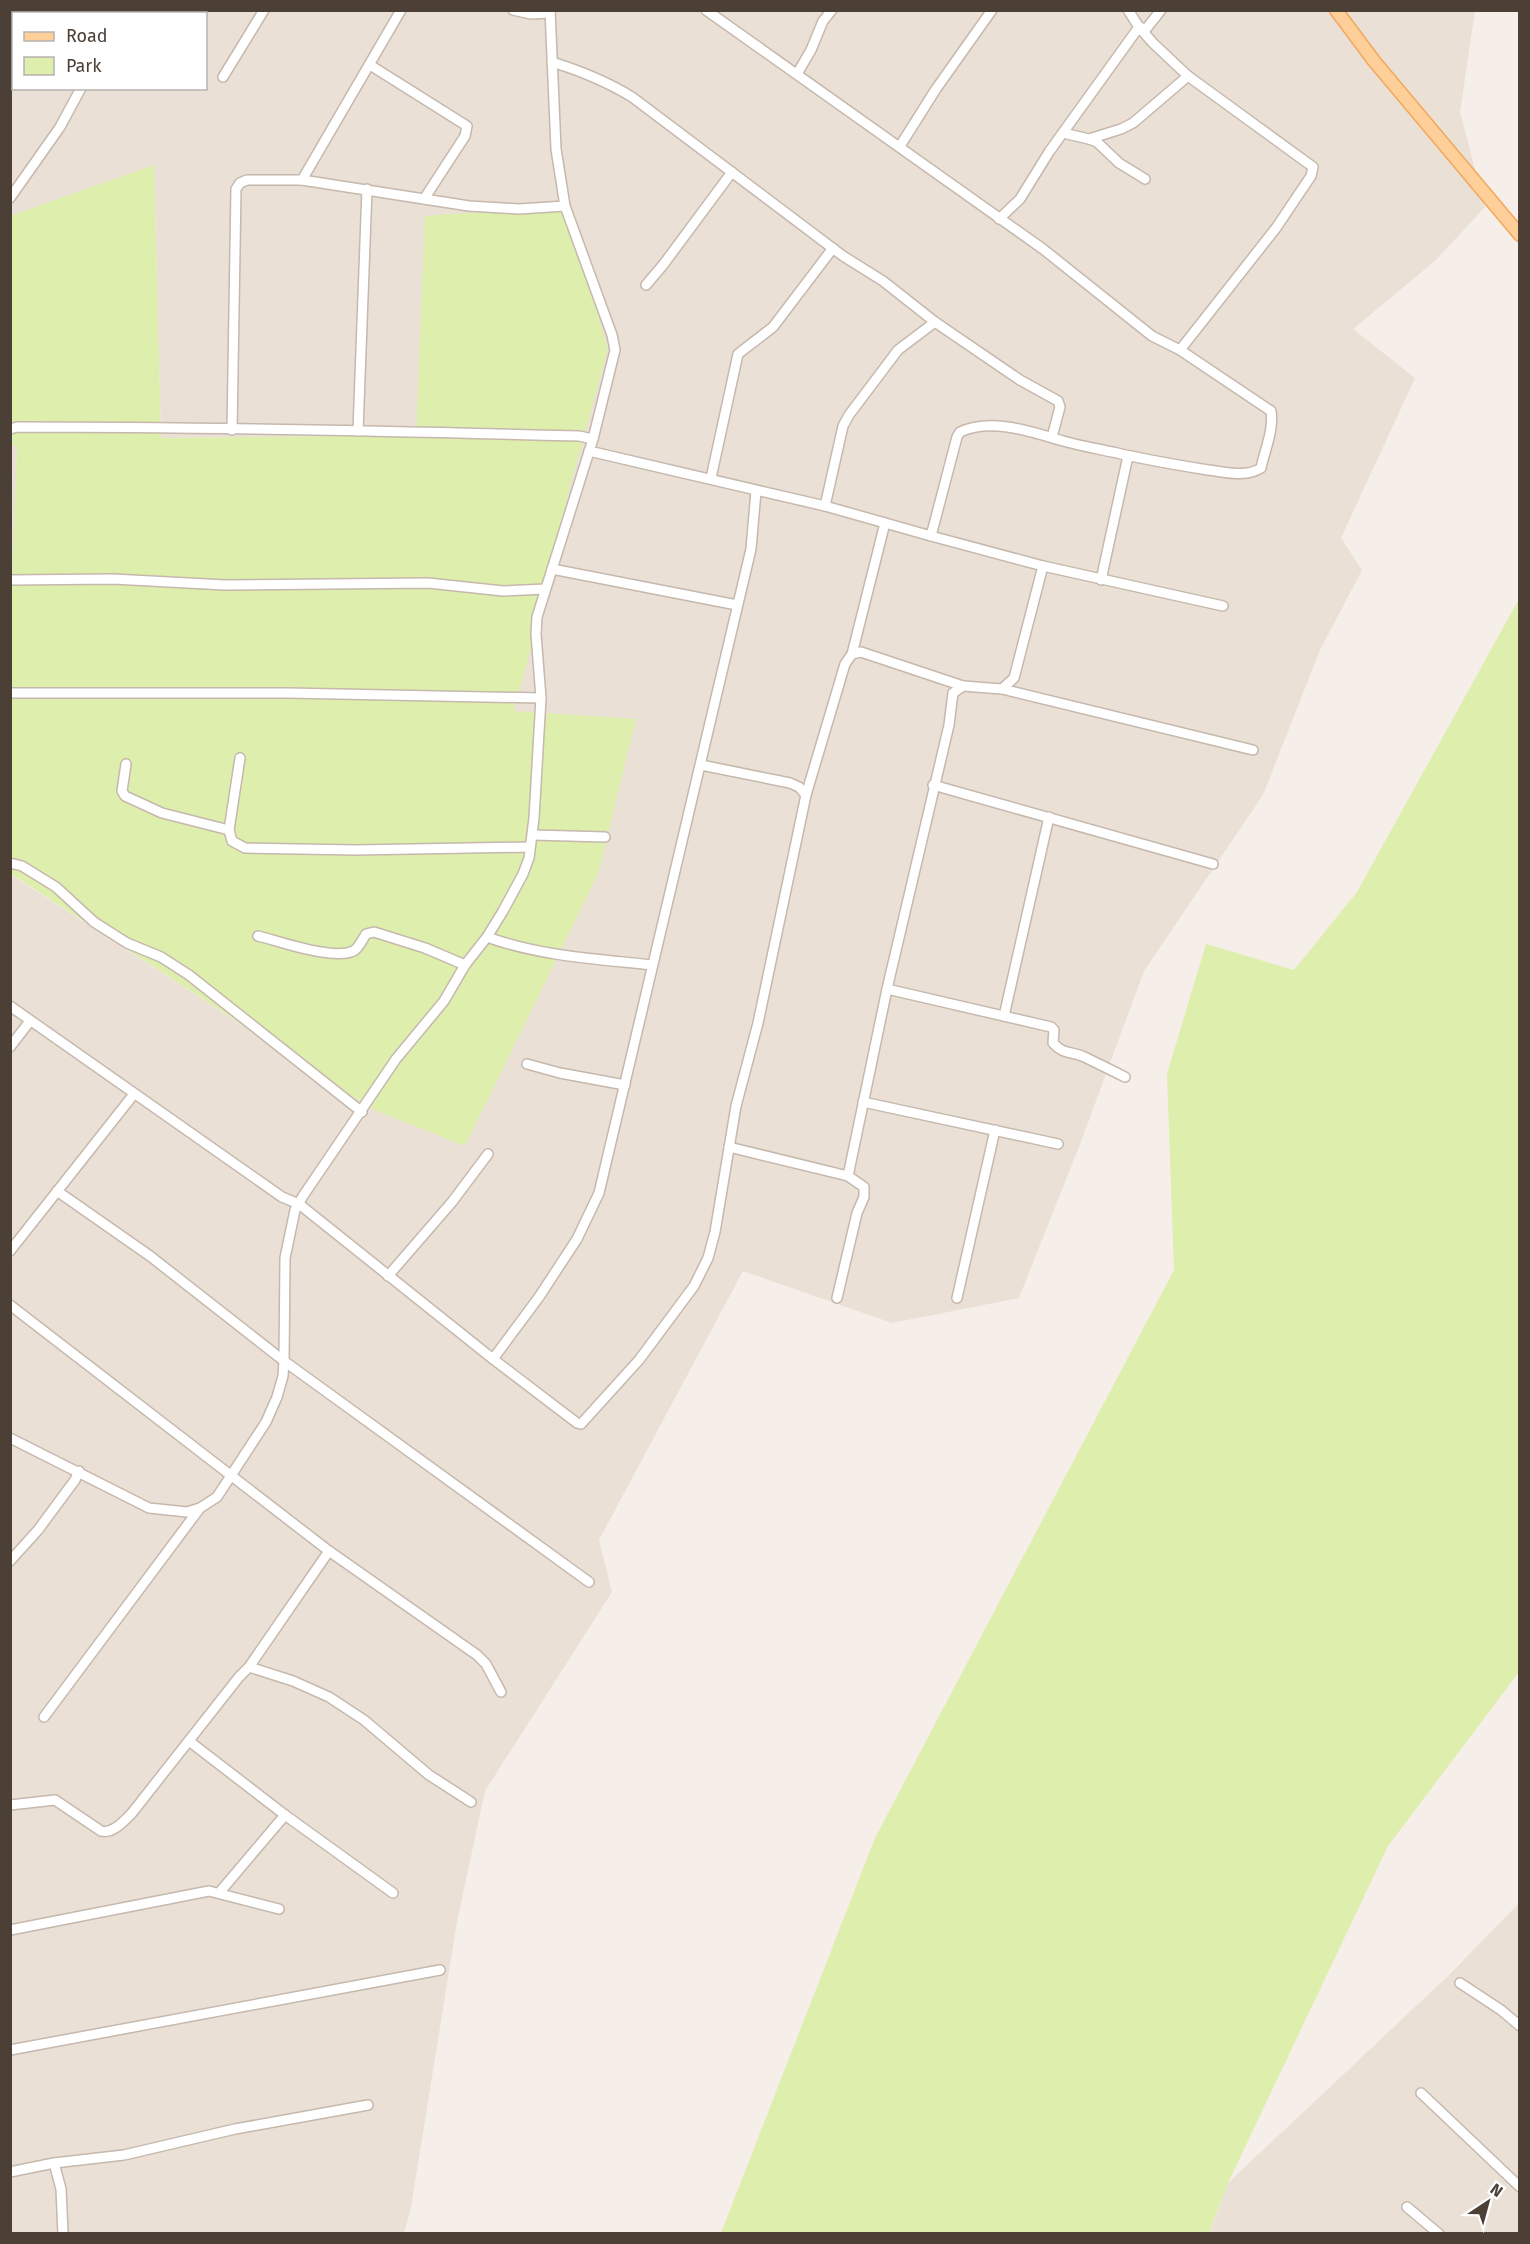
<svg xmlns="http://www.w3.org/2000/svg" width="1530" height="2244" font-family="'Fira Sans',sans-serif">
  <rect width="100%" height="100%" fill="#f6efe9"/>
  <!-- residential -->
  <g fill="#eae0d6" fill-rule="evenodd">
    <path d="M 11,11 L 1475,11 L 1460,112 L 1485,207 L 1436,260 L 1353,329 L 1415,378 L 1341,538 L 1362,570 L 1320,650 L 1263,795 L 1144,971 L 1082,1139 L 1019,1298 L 892,1323 L 743,1271 L 599,1540 L 612,1592 L 485,1791 L 457,1922 L 411,2207 L 404,2233 L 11,2233 L 10,874 L 372,1109 L 598,874 L 635,719 L 513,711 L 552,569 L 568,494 L 417,435 L 161,438 L 154,166 L 11,216 ZM 14,14 L 206,14 L 206,88 L 14,88 Z"/>
    <polygon points="11,445 17,446 11,637"/>
    <polygon points="1519,1903 1519,2233 1209,2234 1228,2183 1449,1975"/>
  </g>
  <!-- green -->
  <g fill="#ddeead">
    <polygon points="154,165 161,438 416,435 425,216 565,206 608,349 568,494 552,569 514,711 636,719 598,874 465,1146 372,1109 11,874 10,637 17,446 10,445 10,216"/>
    <polygon points="1519,599 1519,1672 1388,1846 1228,2183 1209,2233 721,2233 875,1838 1174,1270 1167,1074 1206,944 1294,970 1357,892"/>
  </g>
  <g fill="none" stroke-linecap="round" stroke-linejoin="round">
    <defs>
      <g id="minor">
        <polyline points="513,10 531,14 550,13"/>
        <polyline points="706,10 1043,249 1152,336 1180,350"/>
        <polyline points="123,14 125,10"/>
        <path d="M 552,62 C 581,71 606,81 632,97 L 843,256 L 883,281 L 935,322 L 1020,380 L 1058,401 L 1060,407 L 1052,437"/>
        <polyline points="370,65 467,126 465,136 424,199"/>
        <polyline points="797,74 811,50 823,21 832,10"/>
        <polyline points="223,77 264,10"/>
        <polyline points="1063,133 1089,139 1097,142 1119,163 1145,179"/>
        <polyline points="1089,139 1121,129 1133,123 1188,76"/>
        <polyline points="900,146 936,89 992,10"/>
        <polyline points="302,180 401,10"/>
        <polyline points="10,198 60,127 81,88"/>
        <polyline points="999,219 1020,199 1049,152 1139,27 1146,29 1161,10"/>
        <polyline points="646,285 663,265 732,172"/>
        <path d="M 10,429 L 17,427 C 204,427 392,431 579,436 L 593,439"/>
        <polyline points="232,430 236,189 240,183 247,180 302,180 469,206 519,209 565,206"/>
        <polyline points="358,431 367,189"/>
        <path d="M 589,451 L 825,506 L 931,536 L 957,437 L 960,432 C 991,417 1032,432 1063,441 C 1081,446 1099,449 1117,453 C 1147,460 1177,465 1208,470 C 1226,472 1245,478 1261,468 C 1265,449 1274,430 1271,411 L 1180,350 L 1276,228 L 1311,176 L 1313,167 L 1188,76 L 1153,43 L 1139,27 L 1128,10"/>
        <polyline points="711,478 738,354 773,327 833,248"/>
        <polyline points="825,506 843,426 849,415 898,350 935,322"/>
        <polyline points="1043,566 1223,606"/>
        <polyline points="552,569 737,605"/>
        <polyline points="10,580 113,579 225,585 428,583 503,591 545,589"/>
        <polyline points="1101,580 1128,456"/>
        <polyline points="852,654 885,523"/>
        <polyline points="1002,689 1253,750"/>
        <polyline points="10,693 288,693 541,698"/>
        <polyline points="240,758 229,830 232,841 245,848 356,850 530,847"/>
        <polyline points="126,764 122,791 125,796 162,813 229,830"/>
        <polyline points="933,785 1213,864"/>
        <polyline points="806,795 845,664 852,654 861,652 963,686"/>
        <polyline points="533,835 605,837"/>
        <polyline points="10,863 22,866 56,887 94,922 127,943 161,957 189,975 362,1112"/>
        <path d="M 258,936 C 279,941 337,962 355,950 C 359,947 363,939 366,934 L 374,932 L 425,948 L 465,965"/>
        <path d="M 487,937 C 540,956 596,959 652,965"/>
        <path d="M 887,989 L 1051,1027 L 1054,1030 L 1053,1043 C 1064,1055 1070,1051 1082,1056 C 1097,1063 1111,1070 1125,1077"/>
        <polyline points="10,1006 282,1197 299,1204 493,1359 539,1297 577,1239 599,1193 751,549 756,491"/>
        <polyline points="1004,1016 1049,817"/>
        <polyline points="10,1047 30,1021"/>
        <polyline points="527,1064 560,1073 625,1085"/>
        <polyline points="863,1102 1058,1144"/>
        <polyline points="729,1147 848,1176 887,989 949,725 953,693 963,686 1002,689 1014,678 1043,566 931,536"/>
        <polyline points="57,1191 150,1256 284,1361 589,1582"/>
        <polyline points="10,1251 134,1094"/>
        <polyline points="388,1276 452,1202 488,1154"/>
        <polyline points="837,1298 857,1213 864,1197 864,1187 848,1176"/>
        <polyline points="957,1298 995,1130"/>
        <polyline points="10,1305 329,1551 477,1655 486,1664 501,1692"/>
        <polyline points="493,1359 577,1423 581,1424 639,1360 694,1286 708,1258 715,1232 736,1106 758,1023 806,795 799,787 790,783 701,765"/>
        <polyline points="10,1438 149,1508 187,1512 200,1508 217,1497 266,1422 277,1397 283,1376 284,1361 285,1258 295,1210 303,1196 396,1059 444,1001 465,965 487,937 503,911 523,874 529,858 534,818 541,698 536,634 537,617 593,439 615,350 612,335 565,206 556,149 550,10"/>
        <polyline points="10,1561 38,1530 75,1480 79,1471"/>
        <polyline points="249,1667 329,1551"/>
        <polyline points="44,1717 200,1508"/>
        <polyline points="189,1741 285,1815"/>
        <path d="M 10,1805 L 55,1800 L 101,1831 C 113,1834 124,1821 132,1813 L 239,1677 L 249,1667 L 293,1681 L 329,1697 L 364,1720 L 429,1775 L 471,1802"/>
        <polyline points="219,1893 285,1815 393,1893"/>
        <polyline points="10,1930 209,1891 279,1909"/>
        <polyline points="1460,1983 1501,2010 1520,2026"/>
        <polyline points="10,2050 440,1970"/>
        <polyline points="1421,2093 1520,2187"/>
        <polyline points="54,2163 61,2189 63,2234"/>
        <polyline points="10,2172 54,2163 124,2155 235,2129 368,2105"/>
        <polyline points="1407,2207 1439,2234"/>
      </g>
      <polyline id="major" points="1336,10 1374,61 1520,235"/>
    </defs>
    <!-- minor casing -->
    <use href="#minor" stroke="#c6b8ad" stroke-width="12"/>
    <!-- major casing -->
    <use href="#major" stroke="#f1a85c" stroke-width="15"/>
    <!-- minor -->
    <use href="#minor" stroke="#fff" stroke-width="9"/>
    <!-- major -->
    <use href="#major" stroke="#ffcf99" stroke-width="12"/>
  </g>
  <!-- border -->
  <rect width="1530" height="2244" fill="none" stroke="#4b3f36" stroke-width="24"/>
  <!-- legend -->
  <rect x="12" y="12" width="195" height="78" fill="#ffffff" stroke="#b7b2af" stroke-width="1.5"/>
  <rect x="24" y="32" width="30" height="9" fill="#ffcf99" stroke="#b7b2af" stroke-width="1.5"/>
  <text x="66" y="42" font-size="18" fill="#4b3f36">Road</text>
  <rect x="24" y="57" width="30" height="18" fill="#ddeead" stroke="#b7b2af" stroke-width="1.5"/>
  <text x="66" y="72" font-size="18" fill="#4b3f36">Park</text>
  <!-- north arrow -->
  <g transform="translate(1488 2202) rotate(36)" stroke="#ffffff" stroke-width="4.5" paint-order="stroke">
  <path d="M0-4.5L10 22L0 15L-10 22Z" fill="#4b3f36"/>
  <text y="-9" font-size="16" font-weight="bold" text-anchor="middle" fill="#4b3f36">N</text>
  </g>
</svg>
